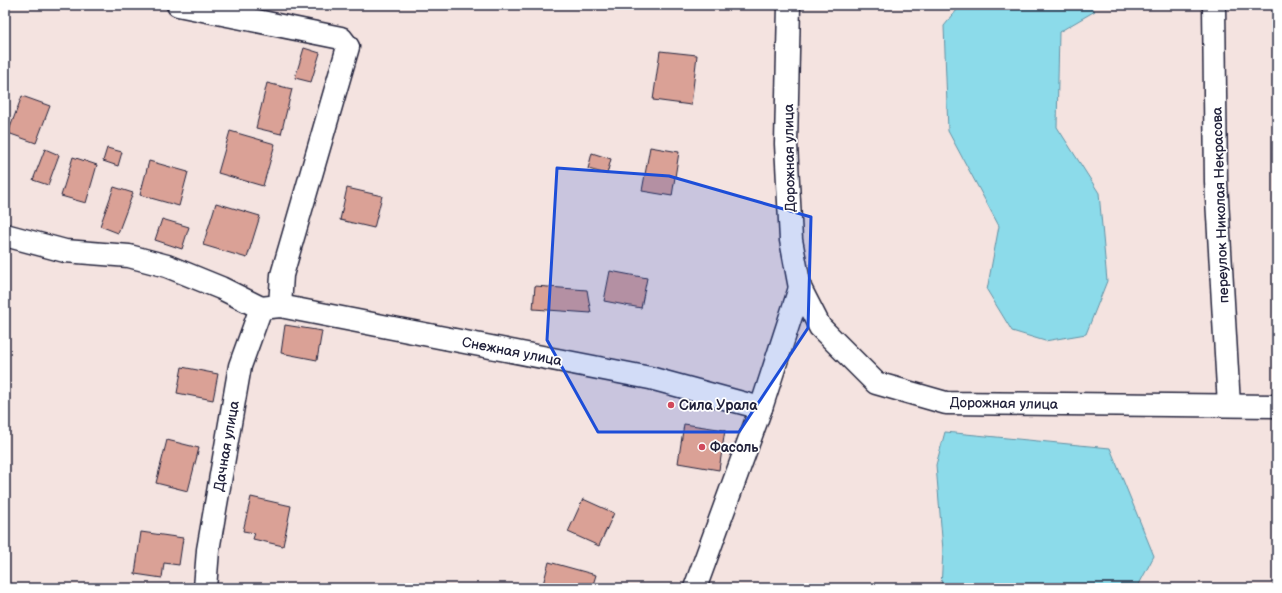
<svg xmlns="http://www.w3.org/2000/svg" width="1282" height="593" font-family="'Balsamiq Sans',sans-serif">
  <rect width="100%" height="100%" fill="#f4e3e0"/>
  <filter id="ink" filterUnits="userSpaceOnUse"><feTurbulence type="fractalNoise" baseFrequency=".025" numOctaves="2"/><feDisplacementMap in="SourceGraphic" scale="8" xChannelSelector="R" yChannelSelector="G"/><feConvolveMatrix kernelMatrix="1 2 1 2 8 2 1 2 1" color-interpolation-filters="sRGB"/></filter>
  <g filter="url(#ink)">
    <!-- water -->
    <g fill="#8cdbea" stroke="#6291a4">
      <polygon points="961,5 1087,5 1095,11 1059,32 1057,127 1099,193 1107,281 1086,334 1045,341 1012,331 987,290 999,226 948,131 944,26"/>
      <polygon points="945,432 1110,448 1154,556 1137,588 941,588 943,550 936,465"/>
    </g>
    <!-- building -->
    <g fill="#daa196" stroke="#22223b">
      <polygon points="304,48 320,53 311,82 295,78"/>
      <polygon points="660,51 697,55 691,105 653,100"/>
      <polygon points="267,83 292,89 281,134 256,128"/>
      <polygon points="22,96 50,106 36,143 8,133"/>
      <polygon points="230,131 275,144 263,186 218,173"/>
      <polygon points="650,147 679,152 672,196 642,191"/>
      <polygon points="107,148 122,152 118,166 103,161"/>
      <polygon points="45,149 59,155 48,185 33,180"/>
      <polygon points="592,153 611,159 607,174 588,169"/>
      <polygon points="73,157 97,165 86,203 61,196"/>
      <polygon points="149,161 188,172 179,206 140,195"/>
      <polygon points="114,187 133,193 118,233 100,226"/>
      <polygon points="347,188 382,196 374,228 340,220"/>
      <polygon points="216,203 260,216 247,258 203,245"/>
      <polygon points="162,219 189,227 182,249 155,240"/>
      <polygon points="610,271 647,278 641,308 604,301"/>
      <polygon points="535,286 587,290 591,313 533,309"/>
      <polygon points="285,325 322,331 317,360 281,353"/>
      <polygon points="182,367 218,374 213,400 177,393"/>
      <polygon points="684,424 725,430 719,470 678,463"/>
      <polygon points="167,440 199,448 188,491 156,483"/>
      <polygon points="251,497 291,506 283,546 253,539 255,533 243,531"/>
      <polygon points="583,499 614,513 599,546 568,532"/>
      <polygon points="141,532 183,538 179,565 164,563 162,578 135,574"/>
      <polygon points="549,562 596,575 592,588 542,588"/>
    </g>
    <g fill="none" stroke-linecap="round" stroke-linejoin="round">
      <defs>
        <g id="minor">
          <polyline points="178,5 341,38 348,47 282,275 280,306"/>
          <polyline points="789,5 786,144 791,240 800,288 820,327 876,383 946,403 1277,406"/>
          <polyline points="1214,5 1216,182 1229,405"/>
          <polyline points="5,235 65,251 129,256 167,266 221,288 261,308"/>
          <polyline points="261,308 280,306 650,378 761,408"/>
          <polyline points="205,588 208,550 240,366 261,308"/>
          <polyline points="695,588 761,408 800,288"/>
        </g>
      </defs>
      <!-- minor casing -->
      <use href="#minor" stroke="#22223b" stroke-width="25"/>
      <!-- minor -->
      <use href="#minor" stroke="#fff" stroke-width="22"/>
    </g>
  </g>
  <!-- marked area -->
  <path fill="#1d4ed8" fill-opacity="0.2" stroke="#1d4ed8" stroke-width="3" stroke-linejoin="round" d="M 557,168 L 669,176 L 811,217 L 808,328 L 739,432 L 598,432 L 547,340 Z"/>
  <!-- markers -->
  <g fill="#d1495b" stroke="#fff" stroke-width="1.5">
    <circle cx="671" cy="405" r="4"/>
    <circle cx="702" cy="447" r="4"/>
  </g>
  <g text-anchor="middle" stroke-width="3.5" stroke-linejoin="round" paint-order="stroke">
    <!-- street labels -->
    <g font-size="14" fill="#22223b" stroke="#fff">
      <text transform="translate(789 158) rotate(-91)" y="5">Дорожная улица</text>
      <text transform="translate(1220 205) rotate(-92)" y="5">переулок Николая Некрасова</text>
      <text transform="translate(512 351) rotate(11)" y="5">Снежная улица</text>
      <text transform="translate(1004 403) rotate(1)" y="5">Дорожная улица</text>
      <text transform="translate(226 446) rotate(-80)" y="5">Дачная улица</text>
    </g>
    <!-- poi labels -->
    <g font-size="14" font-weight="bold" fill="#22223b" stroke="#fff" text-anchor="start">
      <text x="679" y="410">Сила Урала</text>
      <text x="710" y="452">Фасоль</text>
    </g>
  </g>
  <!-- margin -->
  <rect width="1282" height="593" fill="none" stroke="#fff" stroke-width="20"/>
  <rect x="10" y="10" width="1262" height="573" fill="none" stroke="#22223b" stroke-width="1.5" filter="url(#ink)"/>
</svg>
